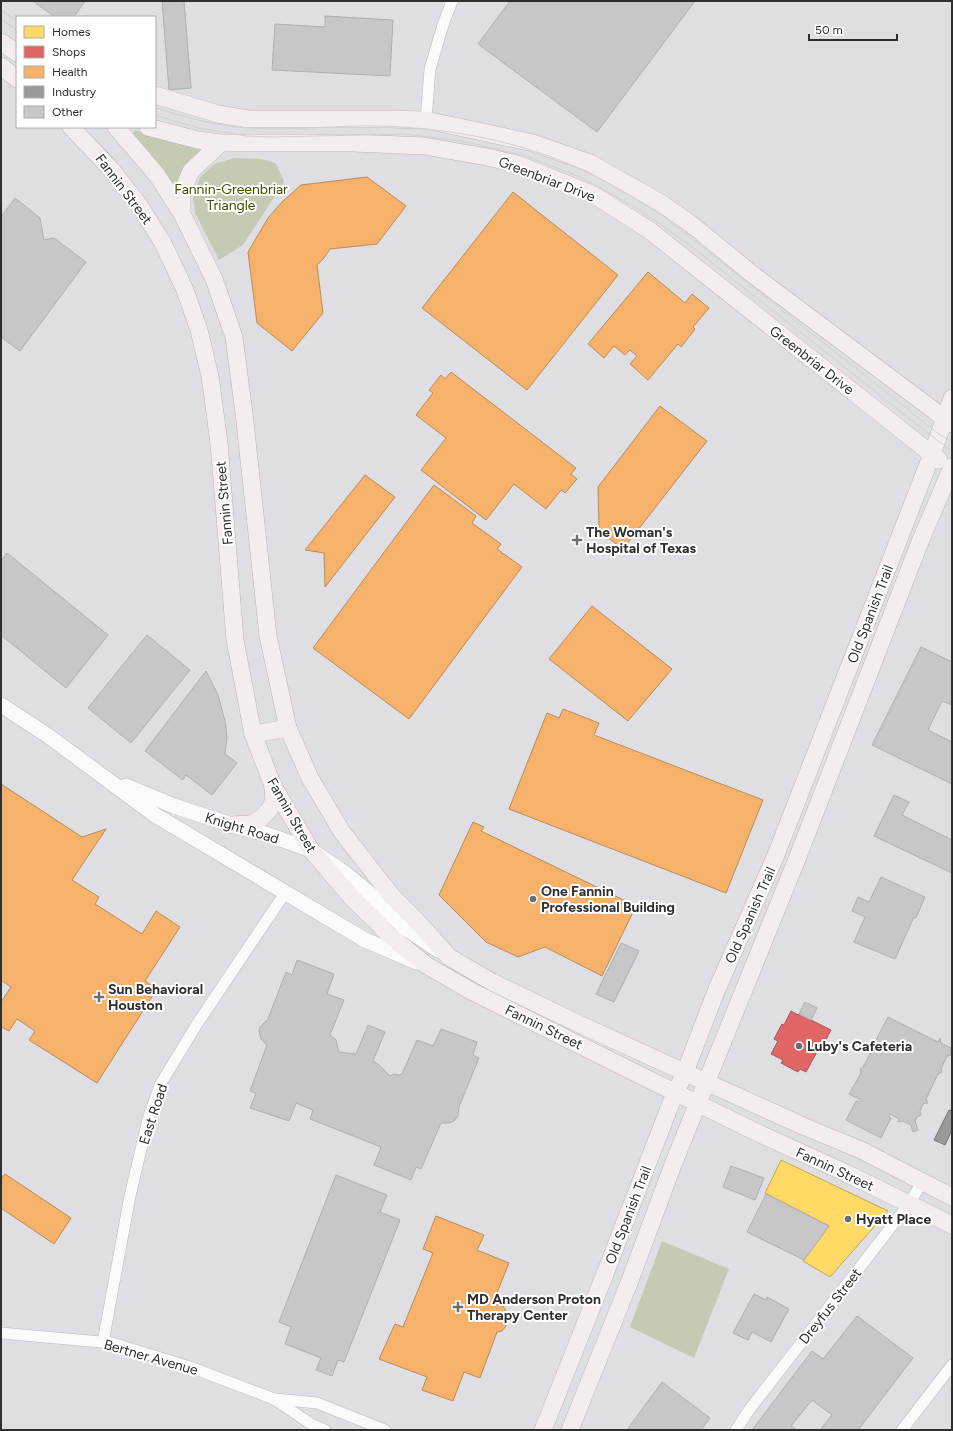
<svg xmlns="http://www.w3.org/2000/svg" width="953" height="1431" font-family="Figtree,sans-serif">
  <rect width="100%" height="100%" fill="#dfdfe3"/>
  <!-- green -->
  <g fill="#c4cab4">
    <polygon points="135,130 201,147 202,152 178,187 173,188 132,134"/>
    <polygon points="234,158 261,159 276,163 284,182 243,245 219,260 195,213 193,197 200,177 214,164"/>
    <polygon points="662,1241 729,1269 694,1358 630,1327"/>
  </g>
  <!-- homes -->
  <polygon fill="#ffd966" stroke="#c0a656" points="781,1160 888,1211 830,1277 803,1261 829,1226 765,1193"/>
  <!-- shops -->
  <polygon fill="#e06666" stroke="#ab5656" points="791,1011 798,1015 799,1014 831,1030 819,1053 817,1052 806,1072 800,1069 798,1072 781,1063 783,1060 771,1054 778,1041 774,1039 782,1024 784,1025"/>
  <!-- health -->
  <g fill="#f6b26b" stroke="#ba8b5a">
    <polygon points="367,177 406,206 377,244 330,249 324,258 317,265 323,313 292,351 257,323 248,252 268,218 282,202 301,185"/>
    <polygon points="513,192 618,275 527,390 422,308"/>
    <polygon points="648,272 685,303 692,294 709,308 693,327 695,329 681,347 678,344 648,380 630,364 637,356 630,350 625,355 614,346 604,358 588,344"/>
    <polygon points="451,372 576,468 571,474 577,479 565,493 561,490 546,509 514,484 486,520 421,470 446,438 416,415 433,393 429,390 441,375 445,379"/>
    <polygon points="660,406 707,441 623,549 599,531 598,487"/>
    <polygon points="365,475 395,497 325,587 324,553 305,550"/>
    <polygon points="434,485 476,516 472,523 501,544 497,549 522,567 409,719 313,648"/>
    <polygon points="592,606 672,669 628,721 549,659"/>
    <polygon points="563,709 599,723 594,735 763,800 726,893 509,809 547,713 559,718"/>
    <polygon points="1,784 82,837 106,829 72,880 99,897 95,904 142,934 156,911 180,927 145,981 157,989 97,1083 29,1040 35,1031 17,1019 9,1031 1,1027 1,1002 11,987 1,980"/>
    <polygon points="473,822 484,827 481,831 636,906 602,976 545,947 518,957 486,942 439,895"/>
    <polygon points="5,1174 71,1218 54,1244 1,1208 1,1179"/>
    <polygon points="436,1216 484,1235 477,1250 509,1263 492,1305 497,1304 502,1305 505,1309 508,1320 506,1326 502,1331 497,1332 480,1378 464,1372 453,1401 422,1390 427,1377 379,1359 395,1324 403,1327 433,1253 423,1249"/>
  </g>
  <!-- industry -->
  <polygon fill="#999" stroke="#79797a" points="949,1110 952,1111 952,1130 945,1145 934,1140"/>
  <!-- building -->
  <g fill="#c7c6c8" stroke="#b0afb0">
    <polygon points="33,1 85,1 74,17 55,17"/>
    <polygon points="162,1 184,1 191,88 169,90"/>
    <polygon points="510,1 695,1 597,132 478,44"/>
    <polygon points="325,16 393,20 390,76 272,70 275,24 325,27"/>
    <polygon points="15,198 40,218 44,240 54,238 86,262 20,351 1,337 1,217"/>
    <polygon points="7,553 108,635 66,688 1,635 1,561"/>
    <polygon points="147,635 190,670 131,743 88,708"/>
    <polygon points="921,647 952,662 952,705 942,701 928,730 952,742 952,784 872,745"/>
    <polygon points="206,671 218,695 225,721 227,738 225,754 237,763 212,795 186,775 183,780 145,751"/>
    <polygon points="894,795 909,802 902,815 952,840 952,873 874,836"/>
    <polygon points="881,877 925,897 916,918 914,917 895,959 854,942 865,917 852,911 858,897 869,902"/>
    <polygon points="621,943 639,951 614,1002 596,994"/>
    <polygon points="297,960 334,974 327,994 344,1000 330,1035 336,1040 339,1052 356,1054 368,1025 385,1032 373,1061 378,1064 390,1076 394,1074 399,1075 402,1074 417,1040 433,1046 441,1029 477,1042 473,1055 479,1058 459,1107 458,1116 454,1121 449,1123 441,1123 421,1169 416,1167 411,1180 374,1165 381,1147 310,1119 313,1110 296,1103 289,1121 250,1108 256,1093 250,1091 267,1045 261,1039 259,1031 260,1027 268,1019 286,972 292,975"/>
    <polygon points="805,1002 817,1008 811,1020 799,1014"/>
    <polygon points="888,1017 938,1042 940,1038 941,1043 951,1048 950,1051 951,1055 947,1056 941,1069 942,1072 938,1074 926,1099 928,1103 923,1104 920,1111 921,1115 917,1117 915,1121 918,1130 913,1132 911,1125 902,1121 898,1122 899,1119 890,1114 889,1117 891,1118 881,1138 846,1120 856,1101 859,1102 861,1100 849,1094 861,1073 860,1069 863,1067 870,1054 869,1049 872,1048"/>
    <polygon points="731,1166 764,1178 755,1200 723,1187"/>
    <polygon points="336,1175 387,1195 380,1212 400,1220 344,1362 338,1360 332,1376 316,1370 321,1358 285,1344 291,1327 279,1322"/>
    <polygon points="766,1194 829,1226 804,1260 747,1232"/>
    <polygon points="754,1294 766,1300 767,1297 789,1309 771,1342 752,1332 748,1340 733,1333"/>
    <polygon points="857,1316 913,1358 858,1430 820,1430 832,1415 812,1400 791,1426 797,1430 752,1430 812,1351 823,1359"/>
    <polygon points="662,1382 710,1418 701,1430 627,1430"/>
  </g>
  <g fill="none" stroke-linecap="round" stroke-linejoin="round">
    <defs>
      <g id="street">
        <polyline points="426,120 430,69 443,25 452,1"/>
        <polyline points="1,1333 112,1343 190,1367 274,1399 311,1424 325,1430"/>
        <polyline points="103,1342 130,1196 148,1119 160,1085 197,1024 285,893"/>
        <polyline points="276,1399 317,1403 385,1430"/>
        <polyline points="736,1430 749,1410 909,1204 922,1182"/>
        <polyline points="902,1430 952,1365"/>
      </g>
      <g id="secondary">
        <polyline points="1,705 47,735 155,815 365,940 417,962"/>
        <polyline points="126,786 174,806 232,825 269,835 311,850 346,874 369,893 404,927 438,950"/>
      </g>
      <g id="primary">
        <polyline points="1,42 17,53"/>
        <polyline points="1,66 17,79"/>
        <polyline points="155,95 218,114 248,119 389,119 426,120 533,143 590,163 661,203 691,224 752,274 952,424"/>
        <polyline points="71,127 110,168 139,205 163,243 185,290 199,330 210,376 219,443 235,640 253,734 273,786 311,850 352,898 376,921 388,934 426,965 471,991 660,1085 760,1134 846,1173 952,1225"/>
        <polyline points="116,127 157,175 182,214 214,279 234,337 244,413 268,636 288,728 310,778 342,832 370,868 392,896 414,918 449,957 492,982 579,1024 719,1088 803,1126 861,1150 952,1197"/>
        <polyline points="148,127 198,140 221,143 353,143 424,146 487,157 517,164 594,195 649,230 939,460"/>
        <polyline points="182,214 182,192 191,171 221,143"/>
        <polyline points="253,734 288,728"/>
        <polyline points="232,825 251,824 260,819 269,810 274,801 273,786"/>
        <polyline points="543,1430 605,1274 671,1103 685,1072 717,989 776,855 932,454 952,398"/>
        <polyline points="570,1430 629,1283 674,1162 797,859 920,542 952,467"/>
      </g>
    </defs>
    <!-- street casing -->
    <use href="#street" stroke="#bababd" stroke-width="12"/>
    <!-- secondary casing -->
    <use href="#secondary" stroke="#bababd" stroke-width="16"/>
    <!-- primary casing -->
    <use href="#primary" stroke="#bdb3b6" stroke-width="18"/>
    <!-- street -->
    <use href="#street" stroke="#fafafb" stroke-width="11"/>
    <!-- secondary -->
    <use href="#secondary" stroke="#fafafb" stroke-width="15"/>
    <!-- primary -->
    <use href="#primary" stroke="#f4edf0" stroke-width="17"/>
    <!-- tram -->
    <g stroke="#d1d1d2" stroke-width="1">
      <polyline points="1,10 17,21"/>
      <polyline points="1,19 17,30"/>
      <path d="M 155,107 C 186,118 217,126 249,128 C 292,131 336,125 379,126 C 449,128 521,141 585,171 C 612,184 638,200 663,216 L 939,434 L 952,442"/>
      <polyline points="155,115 198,128 247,136 273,137 405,134 462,141 523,155 580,177 633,206 686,242 937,440 952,451"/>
    </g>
  </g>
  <!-- markers -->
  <g fill="#6c6d6f" stroke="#fff" stroke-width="1.5">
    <path d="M575 534h4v4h4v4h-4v4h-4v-4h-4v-4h4z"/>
    <circle cx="533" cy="899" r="4"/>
    <path d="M97 991h4v4h4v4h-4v4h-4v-4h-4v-4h4z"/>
    <circle cx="799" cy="1046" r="4"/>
    <circle cx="848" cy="1219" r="4"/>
    <path d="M456 1301h4v4h4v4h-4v4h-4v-4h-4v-4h4z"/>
  </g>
  <g text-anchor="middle" stroke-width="4" stroke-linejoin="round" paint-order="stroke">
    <!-- street labels -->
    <g font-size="14" fill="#2e2f31" stroke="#fff">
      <text transform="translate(547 179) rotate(21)" y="5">Greenbriar Drive</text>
      <text transform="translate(124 189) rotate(53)" y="5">Fannin Street</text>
      <text transform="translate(812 360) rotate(38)" y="5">Greenbriar Drive</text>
      <text transform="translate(224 503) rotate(-95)" y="5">Fannin Street</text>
      <text transform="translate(870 614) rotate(-69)" y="5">Old Spanish Trail</text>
      <text transform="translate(292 815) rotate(60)" y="5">Fannin Street</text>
      <text transform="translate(242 828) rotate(17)" y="5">Knight Road</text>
      <text transform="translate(750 915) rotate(-66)" y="5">Old Spanish Trail</text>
      <text transform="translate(544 1027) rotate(26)" y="5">Fannin Street</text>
      <text transform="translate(153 1114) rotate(-72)" y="5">East Road</text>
      <text transform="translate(835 1169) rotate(25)" y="5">Fannin Street</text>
      <text transform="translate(628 1215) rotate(-69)" y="5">Old Spanish Trail</text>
      <text transform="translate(830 1306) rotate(-52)" y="5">Dreyfus Street</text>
      <text transform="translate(151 1357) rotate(16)" y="5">Bertner Avenue</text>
    </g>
    <!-- park labels -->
    <g font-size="14" fill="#3f4d01" stroke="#fff">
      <text x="231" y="194">Fannin-Greenbriar<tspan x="231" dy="16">Triangle</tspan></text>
    </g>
    <!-- poi labels -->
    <g font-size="14" font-weight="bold" fill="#2e2f31" stroke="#fff" text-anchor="start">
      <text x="586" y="537">The Woman's<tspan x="586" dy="16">Hospital of Texas</tspan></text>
      <text x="541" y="896">One Fannin<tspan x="541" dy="16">Professional Building</tspan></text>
      <text x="108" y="994">Sun Behavioral<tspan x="108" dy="16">Houston</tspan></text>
      <text x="807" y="1051">Luby's Cafeteria</text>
      <text x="856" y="1224">Hyatt Place</text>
      <text x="467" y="1304">MD Anderson Proton<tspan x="467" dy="16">Therapy Center</tspan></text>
    </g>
  </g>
  <!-- border -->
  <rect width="953" height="1431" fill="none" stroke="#2e2f31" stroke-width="4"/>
  <!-- legend -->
  <rect x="16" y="16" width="140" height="112" fill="#ffffff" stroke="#abacad"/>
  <rect x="24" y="26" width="20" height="12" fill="#ffd966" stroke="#abacad"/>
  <text x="52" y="36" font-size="12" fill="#2e2f31">Homes</text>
  <rect x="24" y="46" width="20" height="12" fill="#e06666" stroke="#abacad"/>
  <text x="52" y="56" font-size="12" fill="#2e2f31">Shops</text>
  <rect x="24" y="66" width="20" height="12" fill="#f6b26b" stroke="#abacad"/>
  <text x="52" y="76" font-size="12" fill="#2e2f31">Health</text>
  <rect x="24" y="86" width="20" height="12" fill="#999999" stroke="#abacad"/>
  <text x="52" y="96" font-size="12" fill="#2e2f31">Industry</text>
  <rect x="24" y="106" width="20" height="12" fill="#c7c6c8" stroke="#abacad"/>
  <text x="52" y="116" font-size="12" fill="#2e2f31">Other</text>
  <!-- scale -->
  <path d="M809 34v6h88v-6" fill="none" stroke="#2e2f31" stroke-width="2"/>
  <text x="815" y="34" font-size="12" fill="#2e2f31" stroke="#ffffff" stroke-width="3" paint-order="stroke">50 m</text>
</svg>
